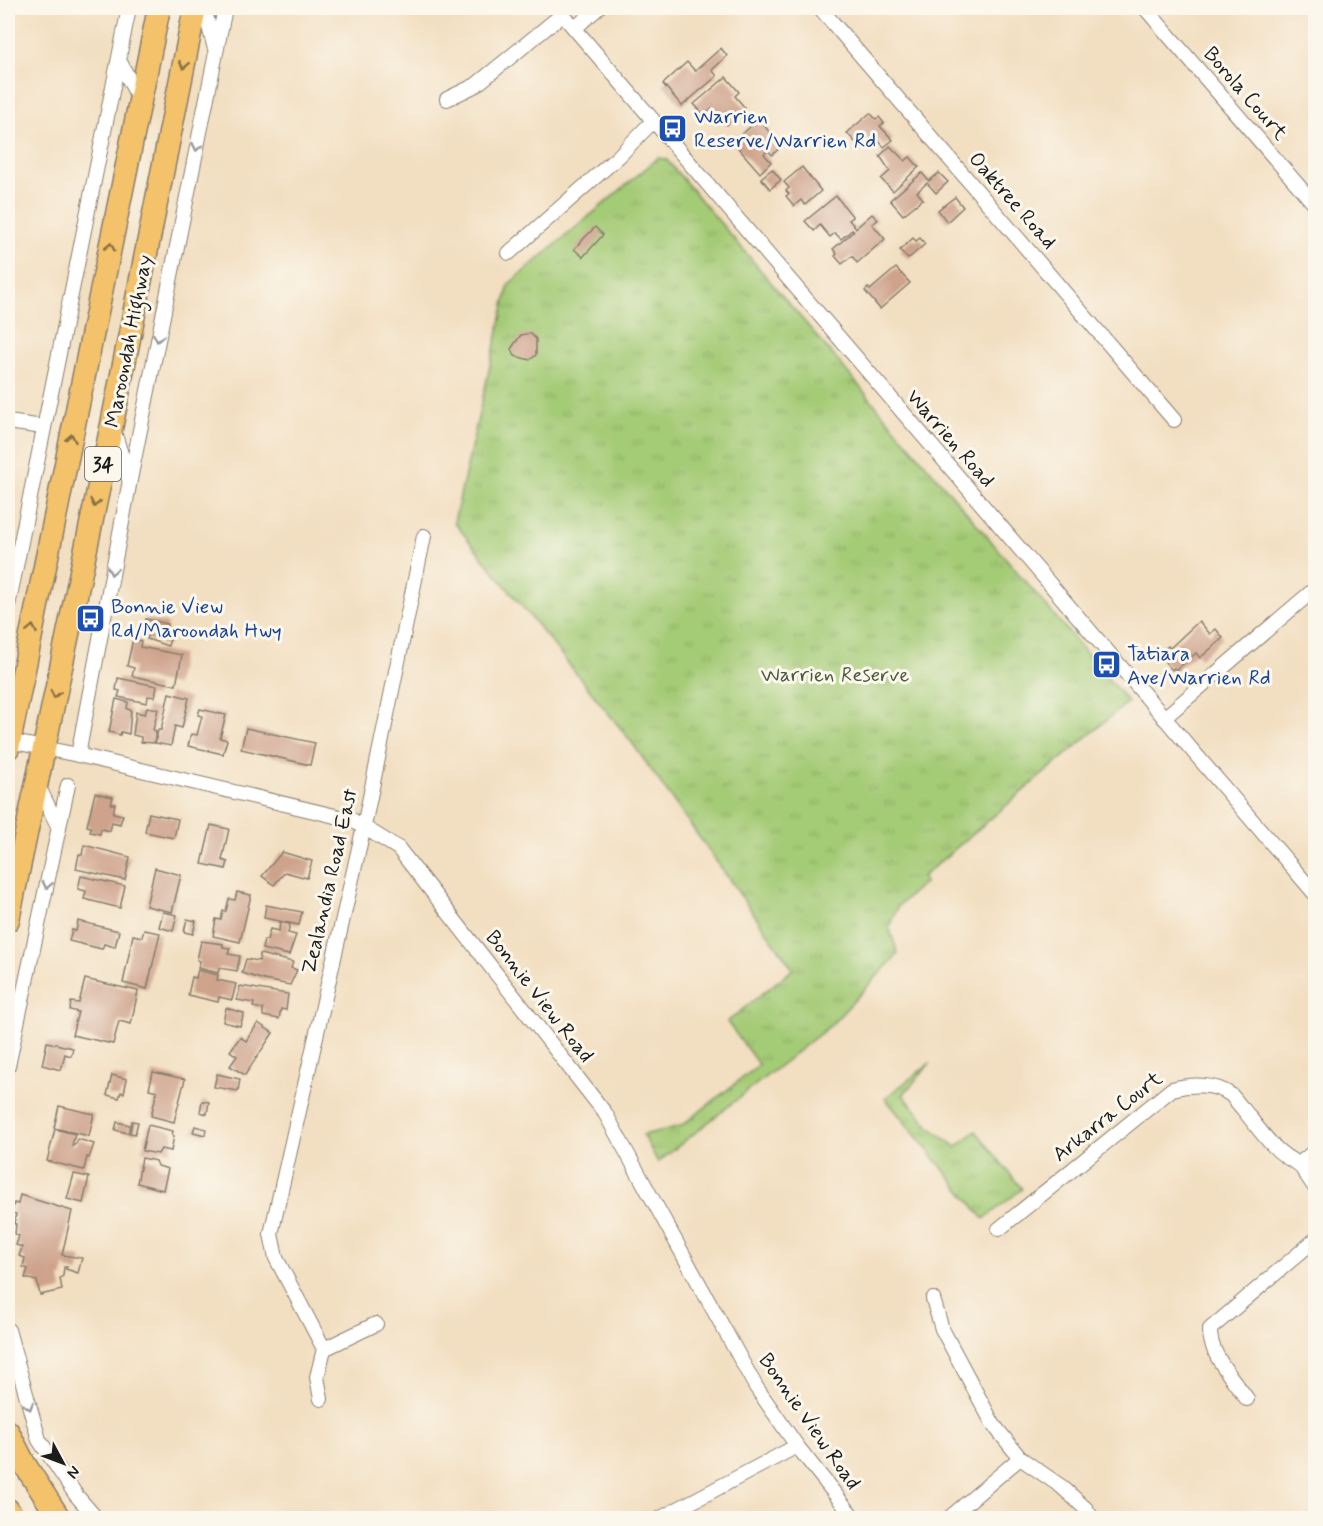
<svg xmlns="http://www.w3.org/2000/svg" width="1323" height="1526" font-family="Mynerve,sans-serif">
  <defs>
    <pattern id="grass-tufts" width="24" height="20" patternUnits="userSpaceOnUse" patternTransform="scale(1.5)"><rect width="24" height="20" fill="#a4cb76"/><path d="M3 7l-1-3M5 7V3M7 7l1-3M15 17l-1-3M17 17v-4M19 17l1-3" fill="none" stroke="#8dae66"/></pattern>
  </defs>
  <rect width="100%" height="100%" fill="#fbf7ec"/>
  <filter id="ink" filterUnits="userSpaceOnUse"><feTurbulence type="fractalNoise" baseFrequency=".0167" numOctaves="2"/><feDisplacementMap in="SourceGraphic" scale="12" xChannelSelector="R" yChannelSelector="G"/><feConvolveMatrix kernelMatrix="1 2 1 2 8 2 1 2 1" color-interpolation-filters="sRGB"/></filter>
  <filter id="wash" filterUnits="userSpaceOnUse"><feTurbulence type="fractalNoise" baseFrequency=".008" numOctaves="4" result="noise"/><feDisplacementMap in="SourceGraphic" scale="24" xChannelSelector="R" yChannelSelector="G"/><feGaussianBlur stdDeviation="1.35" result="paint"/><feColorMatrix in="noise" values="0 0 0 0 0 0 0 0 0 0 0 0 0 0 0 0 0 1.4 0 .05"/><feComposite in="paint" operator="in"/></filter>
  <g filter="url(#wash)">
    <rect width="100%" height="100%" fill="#f2dec0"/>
    <!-- grass -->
    <g fill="url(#grass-tufts)" stroke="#607449" stroke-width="1.5">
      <polygon points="658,158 666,159 1128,702 922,877 925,882 898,906 889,927 898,954 831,1025 658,1162 643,1135 681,1126 759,1065 727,1022 793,969 630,740 454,522 509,284"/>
      <polygon points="930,1063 903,1095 931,1128 956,1147 976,1131 1022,1189 984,1219 885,1098"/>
    </g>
    <g id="blocks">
      <!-- building -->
      <g fill="#cea28b">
        <polygon points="721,48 727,56 712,70 717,76 682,106 663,84 687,62 695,71"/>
        <polygon points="726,77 739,92 735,96 745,108 727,125 712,108 704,115 694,104"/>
        <polygon points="870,113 876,119 879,117 884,123 880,126 893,140 884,147 877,139 868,147 860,137 855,142 847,133"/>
        <polygon points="759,119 781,147 772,155 768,150 764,154 771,162 760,173 733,142"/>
        <polygon points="890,146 905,161 910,157 919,167 893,191 881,179 890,171 880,156"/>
        <polygon points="802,167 821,191 805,205 801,200 794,206 786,196 789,194 786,191 789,188 784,182"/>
        <polygon points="772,169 781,180 770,189 761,178"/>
        <polygon points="922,173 929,181 939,173 948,182 936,193 927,183 917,192 923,199 903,215 890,200"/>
        <polygon points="836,196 853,217 849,220 856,228 872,214 878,220 872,224 885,239 857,263 852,256 842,264 835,256 837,254 833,249 854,231 852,230 841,239 835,233 830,237 820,225 814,231 805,221"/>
        <polygon points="955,197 963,207 947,222 938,210"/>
        <polygon points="595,227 603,235 583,257 574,249"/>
        <polygon points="913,238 916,241 920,238 925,244 908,259 900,250"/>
        <polygon points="896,268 910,283 880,309 865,291 868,288 870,290"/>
        <polygon points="530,333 536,339 536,355 530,360 515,356 511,349 513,346 521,335"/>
        <polygon points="146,619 168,624 166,634 171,635 168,646 147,639 149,632 143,631"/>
        <polygon points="1199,621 1210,634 1216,629 1223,638 1200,658 1196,653 1176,670 1174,668 1172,670 1160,656 1163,654 1161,652 1168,646 1170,648"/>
        <polygon points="133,639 141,641 140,647 182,655 176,685 132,676 134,668 127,666"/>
        <polygon points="118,678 157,686 155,697 148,696 147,703 118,697 120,691 116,690"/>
        <polygon points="169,693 189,698 182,728 175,726 171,746 155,743 158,730 161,730"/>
        <polygon points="116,699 128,702 127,709 131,710 129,734 121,732 120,735 109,732"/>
        <polygon points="147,707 158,709 153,730 156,731 154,743 141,742 141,737 133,735 136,712 145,714"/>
        <polygon points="200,709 226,715 220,738 227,740 223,754 188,746 191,734 197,735 202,716 198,715"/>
        <polygon points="246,728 315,743 310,765 241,749"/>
        <polygon points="95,793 113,797 111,804 115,804 113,813 123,815 120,824 112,822 110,831 101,829 100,834 90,832 91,827 87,826"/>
        <polygon points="149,813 178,819 174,838 145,832"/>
        <polygon points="211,825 229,829 222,860 228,862 226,869 202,864"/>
        <polygon points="84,845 130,857 125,880 76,869 79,854 82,855"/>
        <polygon points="282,852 312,861 307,878 285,872 274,885 262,876"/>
        <polygon points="155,868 181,875 172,912 146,906"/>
        <polygon points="81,876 125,886 120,908 84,899 86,891 78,889"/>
        <polygon points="237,892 251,895 240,942 213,936 216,919 221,920 223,911 226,911 229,899 235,900"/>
        <polygon points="266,905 302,912 299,925 264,918"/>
        <polygon points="163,912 177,915 173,931 159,927"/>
        <polygon points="187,919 196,921 193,934 184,932"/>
        <polygon points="78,921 119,931 115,947 104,944 102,949 69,941 72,930 76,931"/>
        <polygon points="280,922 290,924 288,933 296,935 289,955 262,949 264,940 267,940 270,929 279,931"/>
        <polygon points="144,930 160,933 147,989 123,983 133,935 142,937"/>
        <polygon points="201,941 223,944 223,947 230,948 228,954 240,956 237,971 219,968 218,973 198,968 200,961 197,960"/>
        <polygon points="260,954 293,962 291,968 297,970 290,985 264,980 242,973 246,959 259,961"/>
        <polygon points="198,970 218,975 217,980 236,984 232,1000 219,997 218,1002 188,995 192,977 196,978"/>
        <polygon points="85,979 138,991 131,1024 119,1021 113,1044 72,1035 78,1012 70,1010 71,1002 79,1003"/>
        <polygon points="240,986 288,994 286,1010 281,1009 279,1019 263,1016 263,1009 253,1007 254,1003 237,1000"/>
        <polygon points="226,1008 244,1013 240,1026 223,1022"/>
        <polygon points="258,1023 273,1033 245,1075 230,1066 237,1056 230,1051 240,1037 246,1041"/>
        <polygon points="47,1042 73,1048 71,1056 65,1054 61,1070 42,1065"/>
        <polygon points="153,1072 185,1079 174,1122 151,1116 157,1091 149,1089"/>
        <polygon points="217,1074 240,1079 238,1091 214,1087"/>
        <polygon points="112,1075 127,1079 124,1093 121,1092 119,1098 107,1095"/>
        <polygon points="202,1101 209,1102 207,1114 200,1112"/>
        <polygon points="59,1106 94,1114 89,1136 54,1128"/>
        <polygon points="132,1121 138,1122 135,1134 130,1133"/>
        <polygon points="117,1122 130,1125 128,1133 115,1130"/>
        <polygon points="148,1125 173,1131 172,1135 174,1136 171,1151 161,1149 158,1154 142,1151"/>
        <polygon points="195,1126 206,1129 205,1135 193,1132"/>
        <polygon points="55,1129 75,1134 72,1146 76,1144 78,1139 94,1144 89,1158 87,1157 84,1170 47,1161"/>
        <polygon points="142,1158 156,1161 158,1166 168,1169 163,1190 137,1183"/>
        <polygon points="74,1174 89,1177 83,1203 67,1199"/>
        <polygon points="20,1195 72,1211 62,1255 82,1258 78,1273 66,1269 67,1267 64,1267 63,1276 60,1278 62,1290 40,1295 37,1281 25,1278 28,1269 23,1267 25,1258 19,1256 22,1247 16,1245 19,1236 15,1234 16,1224 14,1224 16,1214 12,1213 14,1203 18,1204"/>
      </g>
    </g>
  </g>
  <g filter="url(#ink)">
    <use href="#blocks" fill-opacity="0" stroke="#877d6e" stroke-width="1.5"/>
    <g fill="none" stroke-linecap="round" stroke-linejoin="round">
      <defs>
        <g id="minor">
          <polyline points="204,8 215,49"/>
          <polyline points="557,8 1316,895"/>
          <polyline points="820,8 1174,420"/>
          <polyline points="1145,8 1316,206"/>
          <polyline points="575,28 598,8"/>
          <polyline points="119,60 139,99"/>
          <polyline points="447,99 476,85 563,14"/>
          <polyline points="509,253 619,156 653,121"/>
          <polyline points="8,422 43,427"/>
          <polyline points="113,429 129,479"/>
          <polyline points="8,606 129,8"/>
          <polyline points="1164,718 1316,588"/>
          <polyline points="9,741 78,755 352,820 398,848 605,1113 756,1387 797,1446 854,1518"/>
          <polyline points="78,755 130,480 225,8"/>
          <polyline points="37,784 59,828"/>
          <polyline points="8,1066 68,785"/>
          <polyline points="1299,1164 1316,1189"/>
          <polyline points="1299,1164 1316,1150"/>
          <path d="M 999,1229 L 1172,1089 C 1190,1084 1215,1083 1231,1095 C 1235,1099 1239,1105 1243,1109 C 1260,1130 1274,1153 1299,1164"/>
          <polyline points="933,1299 942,1329 993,1424 1020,1458 1062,1487 1086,1509 1092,1518"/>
          <polyline points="8,1330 39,1440 76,1495 96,1518"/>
          <polyline points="324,1349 376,1324"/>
          <polyline points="321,1399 317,1377 324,1349 276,1258 271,1234 364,826 424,536"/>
          <path d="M 1247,1399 C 1233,1378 1209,1355 1210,1329 L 1316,1239"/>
          <polyline points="661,1518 797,1446"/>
          <polyline points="949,1518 1020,1458"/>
        </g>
        <g id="trunk">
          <polyline points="8,748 159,8"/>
          <polyline points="8,920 112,424 195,8"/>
          <polyline points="8,1432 25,1465 59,1518"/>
          <polyline points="8,1510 13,1518"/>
        </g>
      </defs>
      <!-- minor casing -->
      <use href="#minor" stroke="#877d6e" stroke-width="16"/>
      <!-- trunk casing -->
      <use href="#trunk" stroke="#877d6e" stroke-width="25"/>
      <!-- minor -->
      <use href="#minor" stroke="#fff" stroke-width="14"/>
      <!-- trunk -->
      <use href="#trunk" stroke="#f3c26a" stroke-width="22"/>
    </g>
    <!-- one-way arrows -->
    <defs><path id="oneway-chevron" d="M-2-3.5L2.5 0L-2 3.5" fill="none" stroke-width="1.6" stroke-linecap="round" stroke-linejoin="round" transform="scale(1.5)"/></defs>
    <g stroke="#886f43">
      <use href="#oneway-chevron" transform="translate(184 65) rotate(101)"/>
      <use href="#oneway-chevron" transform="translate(110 247) rotate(-78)"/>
      <use href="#oneway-chevron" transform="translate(71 438) rotate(-78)"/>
      <use href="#oneway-chevron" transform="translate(95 503) rotate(102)"/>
      <use href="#oneway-chevron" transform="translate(32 629) rotate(-78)"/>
      <use href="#oneway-chevron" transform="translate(55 694) rotate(102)"/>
    </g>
    <g stroke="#999">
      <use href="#oneway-chevron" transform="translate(197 147) rotate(102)"/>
      <use href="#oneway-chevron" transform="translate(158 338) rotate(101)"/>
      <use href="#oneway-chevron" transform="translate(112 571) rotate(101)"/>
      <use href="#oneway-chevron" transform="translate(47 885) rotate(102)"/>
      <use href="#oneway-chevron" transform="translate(29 1406) rotate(74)"/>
    </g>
  </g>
  <!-- icons -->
  <defs>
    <symbol id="bus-square" viewBox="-11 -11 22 22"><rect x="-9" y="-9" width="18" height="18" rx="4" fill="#1a4fb4" stroke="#fbf7ec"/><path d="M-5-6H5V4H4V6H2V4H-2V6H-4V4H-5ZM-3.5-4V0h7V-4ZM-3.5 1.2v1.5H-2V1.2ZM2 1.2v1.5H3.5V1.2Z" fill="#fff"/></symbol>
  </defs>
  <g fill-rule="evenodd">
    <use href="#bus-square" x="656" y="112" width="33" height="33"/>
    <use href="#bus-square" x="74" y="602" width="33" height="33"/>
    <use href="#bus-square" x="1090" y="648" width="33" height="33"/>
  </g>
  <g text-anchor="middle" stroke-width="6" stroke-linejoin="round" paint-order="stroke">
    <!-- shield labels -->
    <rect fill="#fbf7ec" stroke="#5f5e5a" stroke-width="1.5" x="85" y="447" width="36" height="34" rx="4.5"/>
    <g font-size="20" font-weight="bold" fill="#1c1c1c">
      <text x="103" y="471">34</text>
    </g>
    <!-- street labels -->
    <g font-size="21" fill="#1c1c1c" stroke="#fbf7ec">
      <text transform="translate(1246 93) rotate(49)" y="7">Borola Court</text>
      <text transform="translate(1013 200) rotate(49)" y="7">Oaktree Road</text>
      <text transform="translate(128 341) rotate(-79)" y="7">Maroondah Highway</text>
      <text transform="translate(951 438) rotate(49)" y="7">Warrien Road</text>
      <text transform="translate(329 881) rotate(-77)" y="7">Zealandia Road East</text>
      <text transform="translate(540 996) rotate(52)" y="7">Bonnie View Road</text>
      <text transform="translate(1107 1116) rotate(-38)" y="7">Arkarra Court</text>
      <text transform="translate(810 1421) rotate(55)" y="7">Bonnie View Road</text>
    </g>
    <!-- transit labels -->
    <g font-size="21" fill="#164399" stroke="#fbf7ec" text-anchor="start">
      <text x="694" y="123">Warrien<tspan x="694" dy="24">Reserve/Warrien Rd</tspan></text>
      <text x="111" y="613">Bonnie View<tspan x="111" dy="24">Rd/Maroondah Hwy</tspan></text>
      <text x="1127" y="660">Tatiara<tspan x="1127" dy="24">Ave/Warrien Rd</tspan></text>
    </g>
    <!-- park labels -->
    <g font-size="21" fill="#4c593c" stroke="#fbf7ec">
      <text x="835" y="681">Warrien Reserve</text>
    </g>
  </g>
  <!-- margin -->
  <rect width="1323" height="1526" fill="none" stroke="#fbf7ec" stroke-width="30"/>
  <!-- north arrow -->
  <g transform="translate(63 1463) rotate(131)" stroke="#fbf7ec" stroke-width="4.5" paint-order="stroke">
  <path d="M0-4.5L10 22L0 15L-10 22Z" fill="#1c1c1c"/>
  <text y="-9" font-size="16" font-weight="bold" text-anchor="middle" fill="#1c1c1c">N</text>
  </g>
</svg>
